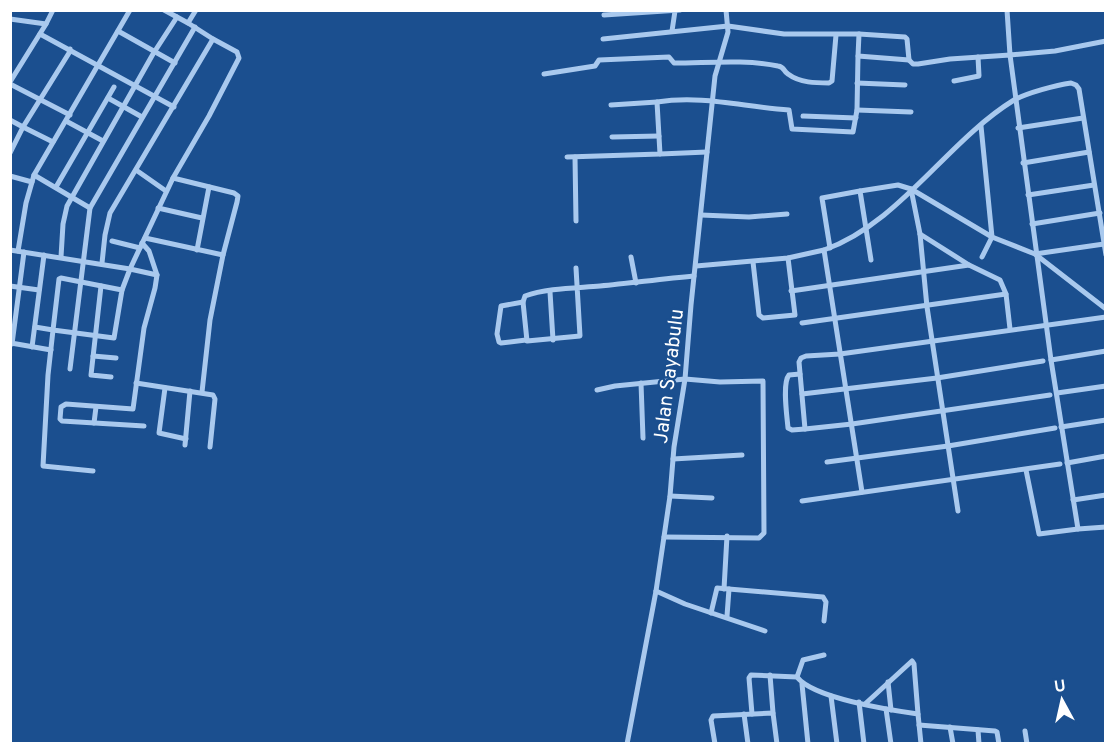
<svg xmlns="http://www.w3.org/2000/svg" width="1116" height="754" font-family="Overpass,sans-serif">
  <rect width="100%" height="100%" fill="#1b4f8f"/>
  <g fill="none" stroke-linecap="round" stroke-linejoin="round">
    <!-- street -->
    <g stroke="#a9c9ee" stroke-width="5">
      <polyline points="164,10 188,23 196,10"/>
      <polyline points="1007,10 1010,55 1055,51 1106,41"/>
      <polyline points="604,15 680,10"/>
      <polyline points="10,19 46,24 10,82"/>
      <polyline points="46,24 53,10"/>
      <polyline points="118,31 175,63"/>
      <polyline points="672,31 675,11"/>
      <polyline points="40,34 174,107"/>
      <polyline points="859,34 858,56 909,60"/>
      <polyline points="603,39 728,26 784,34 859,34 905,37 907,39 909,60 913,64 918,64 950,59 1010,55 1051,360 1078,529 1106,527"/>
      <path d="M 544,74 L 595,66 L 599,60 L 669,57 L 674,63 C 708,63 744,59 778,66 C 785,67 783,71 788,74 C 800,83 816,83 829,83 L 832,81 L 836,35"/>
      <polyline points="954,81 979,76 978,57"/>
      <polyline points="857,83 905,85"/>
      <polyline points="10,84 70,115"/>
      <polyline points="108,98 142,117"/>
      <polyline points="611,105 657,102"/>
      <polyline points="857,110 911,112"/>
      <polyline points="803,116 856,118"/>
      <polyline points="10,120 23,127 10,153"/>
      <polyline points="66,121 103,141"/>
      <polyline points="981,126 992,237 982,257"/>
      <polyline points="1018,128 1083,118"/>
      <polyline points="612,137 659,136"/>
      <polyline points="53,142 23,127 69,53 70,49"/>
      <polyline points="660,154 707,152"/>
      <path d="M 567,157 L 660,154 L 657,102 C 703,95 743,107 789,110 L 792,129 L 853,132 L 857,110 L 858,56"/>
      <polyline points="575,157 576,221"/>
      <polyline points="1023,163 1089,152"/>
      <polyline points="136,170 166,191"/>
      <polyline points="34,175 90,208"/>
      <polyline points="10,176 32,182"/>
      <polyline points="173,178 209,116 239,58 237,52 213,39"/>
      <polyline points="56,187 114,87"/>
      <polyline points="911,189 920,234 927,307 958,511"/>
      <polyline points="1028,195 1094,185"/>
      <polyline points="158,208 202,218"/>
      <polyline points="701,215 749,217 787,214"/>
      <polyline points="1032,224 1100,213"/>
      <polyline points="920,234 969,265"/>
      <polyline points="145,238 223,255"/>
      <polyline points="112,241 140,248"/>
      <polyline points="142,243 149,251 157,275 155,288 144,328 133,409 66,404 61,407 60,419 62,421 144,426"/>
      <polyline points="830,248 822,198 860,191"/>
      <polyline points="10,250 130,269 173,178 234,193 238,196 237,202 223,255 210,320 202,392"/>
      <polyline points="197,250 209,187"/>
      <polyline points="18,251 26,203 34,175 130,10"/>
      <polyline points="1035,254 1106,309"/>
      <polyline points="61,257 63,224 67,206 153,54 177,17"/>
      <polyline points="631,257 636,283"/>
      <polyline points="871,260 860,191 898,185 911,189 992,237 1035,254 1104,244"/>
      <polyline points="753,262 759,315 763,318 795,315 788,258"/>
      <polyline points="102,263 105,235 110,213 213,39 188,23"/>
      <polyline points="696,266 788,258 824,250"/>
      <path d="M 576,268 L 580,336 L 527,341 L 523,302 L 525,296 C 546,288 577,288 600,286 C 631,283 662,279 694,276"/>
      <polygon points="61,278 122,290 114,338 53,330 59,279"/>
      <polyline points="10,286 39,290"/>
      <polyline points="101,286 91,375 111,377"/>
      <polyline points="122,290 130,269 157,275"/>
      <polyline points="791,291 969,265 1000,280 1006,294 1010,329"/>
      <polyline points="550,292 553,340"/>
      <polyline points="523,302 501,306 497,334 499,342 501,343 526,340"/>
      <polyline points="802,323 1006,294"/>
      <polyline points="35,327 53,330 48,375 43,466 93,471"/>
      <polyline points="11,343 51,350"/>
      <polyline points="12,344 24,252"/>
      <polyline points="32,347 44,255"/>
      <polyline points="93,356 116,358"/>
      <polyline points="1051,360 1106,351"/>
      <polyline points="70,369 90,208 195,27"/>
      <path d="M 800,374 L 789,375 C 782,383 787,416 788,428 L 792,430 L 805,429"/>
      <polyline points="136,383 213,395 215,399 210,447"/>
      <polyline points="641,383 643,438"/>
      <polyline points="165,388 159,433 186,439"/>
      <polyline points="597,390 615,386 685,379 720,382 763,381 764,533 759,538 664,537"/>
      <polyline points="1057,393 1106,386"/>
      <polyline points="802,394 937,378 1043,361"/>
      <polyline points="1050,395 852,424 805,429 799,362 801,358 806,356 840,354 1106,317"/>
      <polyline points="94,423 96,407"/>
      <polyline points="1061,427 1106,420"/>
      <polyline points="185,445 190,391"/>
      <polyline points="673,459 742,455"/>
      <polyline points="827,462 948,446 1055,428"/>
      <polyline points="1067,463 1106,456"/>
      <polyline points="1026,470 1039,534 1078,529"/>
      <path d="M 862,492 L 824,250 C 900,223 946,142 1014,100 C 1027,93 1056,85 1071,83 L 1076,85 L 1079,89 L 1106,255"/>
      <polyline points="670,496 712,498"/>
      <polyline points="1073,500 1106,495"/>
      <polyline points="802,501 1060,464"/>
      <polyline points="724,589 727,536"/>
      <polyline points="656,591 685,604 765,631"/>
      <polyline points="711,613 717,588 823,597 826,602 824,621"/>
      <polyline points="727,616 729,589"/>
      <polyline points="770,675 773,713"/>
      <polyline points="797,677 803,660 824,655"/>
      <polyline points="888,682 891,710"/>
      <polyline points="802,684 808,744"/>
      <polyline points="831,696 837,744"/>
      <polyline points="859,702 864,744"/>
      <polyline points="865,704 912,661 914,664 918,714"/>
      <polyline points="886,709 891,744"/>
      <polyline points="744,714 748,744"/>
      <path d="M 752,714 L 749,678 L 751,675 L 797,677 C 813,698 890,710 918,714 L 921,744"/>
      <polyline points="919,725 995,731 997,732 999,744"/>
      <polyline points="950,727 953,744"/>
      <polyline points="978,730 979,744"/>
      <polyline points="1025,731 1027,744"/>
      <polyline points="627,744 656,591 670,496 674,447 685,379 691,305 715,76 728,32 726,10"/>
      <polyline points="715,744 711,720 713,716 773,713 777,744"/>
    </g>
  </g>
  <g text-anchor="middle" stroke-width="4.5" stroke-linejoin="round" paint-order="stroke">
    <!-- street labels -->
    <g font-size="20" fill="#fff" stroke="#1b4f8f">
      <text transform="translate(668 376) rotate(-83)" y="7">Jalan Sayabulu</text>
    </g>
  </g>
  <!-- border -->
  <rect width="1116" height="754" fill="none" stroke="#ffffff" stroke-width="24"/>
  <!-- north arrow -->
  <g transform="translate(1062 700) rotate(352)" stroke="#1b4f8f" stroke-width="4.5" paint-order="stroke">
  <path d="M0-4.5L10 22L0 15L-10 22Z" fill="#ffffff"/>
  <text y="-9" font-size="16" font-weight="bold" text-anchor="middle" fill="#ffffff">U</text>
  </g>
</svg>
